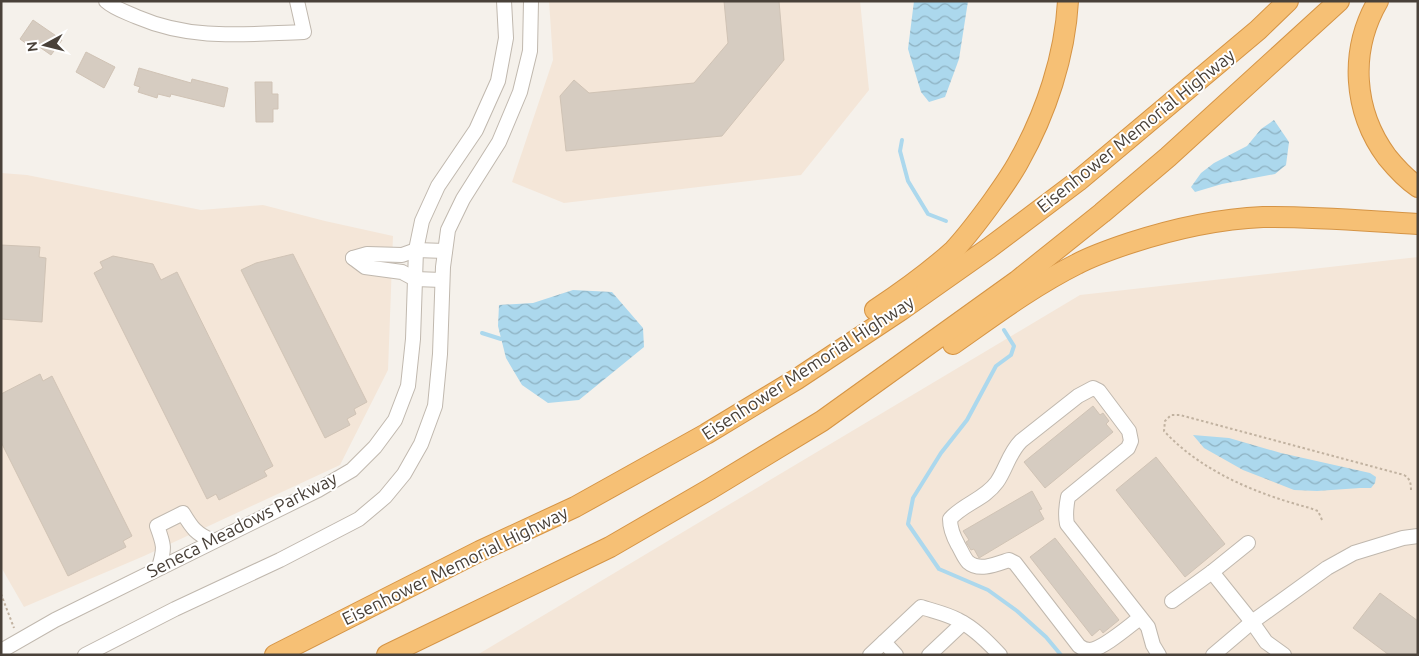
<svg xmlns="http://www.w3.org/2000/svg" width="1419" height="656" font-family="Ubuntu,sans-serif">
  <defs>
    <pattern id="water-waves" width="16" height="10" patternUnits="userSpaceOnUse" patternTransform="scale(1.25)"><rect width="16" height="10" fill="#acd8ed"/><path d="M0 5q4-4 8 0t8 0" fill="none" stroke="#8eb1c1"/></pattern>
  </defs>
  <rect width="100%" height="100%" fill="#f5f1eb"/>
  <!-- commercial -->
  <g fill="#f4e6d8">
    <polygon points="549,1 860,1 869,90 801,175 564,203 512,182 553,60"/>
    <polygon points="1,173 27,175 201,210 263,205 325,221 393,236 388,370 340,465 144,556 24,607 1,567"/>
    <polygon points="1418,257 1418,655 477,655 1080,295"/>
  </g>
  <!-- water -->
  <g fill="url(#water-waves)">
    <polygon points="914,1 968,1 959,59 945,97 929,102 921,92 908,49"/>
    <polygon points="1274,120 1289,142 1286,165 1275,174 1222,184 1195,192 1191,187 1201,173 1214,163 1247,146 1261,129"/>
    <polygon points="573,290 612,292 643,328 644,347 579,400 548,403 522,385 506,358 498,326 499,305 533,303"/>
    <polygon points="1193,435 1229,438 1281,453 1370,473 1376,477 1375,483 1371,488 1360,488 1317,491 1294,490 1243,470 1204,448"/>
  </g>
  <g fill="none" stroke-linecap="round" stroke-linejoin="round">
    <!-- stream -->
    <g stroke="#acd8ed" stroke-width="4">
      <polyline points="902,140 900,151 908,181 928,214 946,221"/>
      <polyline points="1004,330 1014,346 1011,355 996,366 967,420 941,453 913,498 908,524 939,569 988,590 1017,611 1046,637 1061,655"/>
      <polyline points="482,333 501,339"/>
    </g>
  </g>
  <!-- building -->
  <g fill="#d6ccc1" stroke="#d0c3b5">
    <polygon points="724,1 779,1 784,60 722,136 566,151 560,96 574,80 589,93 694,83 728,43"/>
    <polygon points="33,20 62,40 51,55 38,46 35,50 20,39"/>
    <polygon points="86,52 115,67 104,88 76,72"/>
    <polygon points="139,68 191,83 192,79 228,88 224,107 171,94 170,97 158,94 157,98 138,92 140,87 134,85"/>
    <polygon points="255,82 272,82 272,94 278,94 278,109 273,109 273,122 256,122"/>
    <polygon points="1,245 40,247 39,257 46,258 42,322 1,319"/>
    <polygon points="293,254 367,402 354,409 356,414 347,419 350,425 325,438 241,270 256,263"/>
    <polygon points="113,256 153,264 161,280 177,272 273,466 264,471 267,476 219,500 216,494 207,499 94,273 103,268 100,262"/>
    <polygon points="40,374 43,381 52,376 132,536 123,541 126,547 68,576 1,442 1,394"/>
    <polygon points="1093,406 1100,415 1103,413 1109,421 1106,424 1113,432 1045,488 1024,462"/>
    <polygon points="1156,457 1225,544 1185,577 1116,490"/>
    <polygon points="1032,491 1042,509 1039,510 1044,519 979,558 974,549 971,550 966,542 969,540 963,531"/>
    <polygon points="1055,538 1119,620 1103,633 1100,629 1092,636 1030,557"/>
    <polygon points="1380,593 1418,621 1418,655 1389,655 1353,628"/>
  </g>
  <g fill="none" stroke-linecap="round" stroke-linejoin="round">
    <defs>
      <g id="minor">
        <path d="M 106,1 C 115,9 126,12 137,17 C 193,41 245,34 304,32 L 297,1"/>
        <polyline points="353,258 365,267 402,272 415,279 442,280"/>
        <polyline points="353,258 367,254 402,255 416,250 445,251"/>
        <path d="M 159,567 C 165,548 164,545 157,526 L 183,513 C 192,528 196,534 213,541"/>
        <polyline points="1212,572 1252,622 1266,642 1284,655"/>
        <polyline points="1172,601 1212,572 1248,543"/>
        <path d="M 1140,618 C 1129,626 1103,649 1090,650 C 1086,650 1083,649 1079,646 L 1015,563 L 1009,560 C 997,564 979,572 968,562 C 964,558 961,550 958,545 C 953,536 950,529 950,519 C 963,504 985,499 997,482 C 1006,469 1009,453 1021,441 L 1078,396 L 1093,388 L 1099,391 L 1129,431 L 1131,441 L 1128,448 L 1068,497 C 1066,507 1065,514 1067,524 L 1148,627 L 1153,645 L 1159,655"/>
        <polyline points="884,642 896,655"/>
        <polyline points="1,651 55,620 318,490 352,470 375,447 395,420 408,386 413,339 416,250 422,221 438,186 476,130 498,81 506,38 504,1"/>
        <polyline points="85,655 175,609 280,560 359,519 385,497 404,474 421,444 435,406 440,354 443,267 448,230 463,199 499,142 520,92 530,51 531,1"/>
        <path d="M 870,655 L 921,607 C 933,611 947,614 958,620 C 974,628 987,641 1000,655"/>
        <polyline points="929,655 963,623"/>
        <polyline points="1213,655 1252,622 1327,568 1354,553 1403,538 1418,536"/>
      </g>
      <g id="highway">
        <path d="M 1378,1 C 1349,51 1353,111 1387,157 C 1396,168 1406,179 1418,187"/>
        <path d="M 875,310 C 902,292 930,272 954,250 C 967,236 979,220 990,205 C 1000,191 1011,176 1019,161 C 1046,113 1065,56 1068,1"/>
        <path d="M 953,344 C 993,316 1033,286 1077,264 C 1094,255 1112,249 1130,243 C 1173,229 1217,219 1263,217 C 1315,216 1366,221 1418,224"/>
        <polyline points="275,655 480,551 575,507 706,434 797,379 901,310 989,248 1078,181 1258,30 1288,1"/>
        <polyline points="387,655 610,547 710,489 822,421 1017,281 1102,213 1168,157 1339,1"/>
      </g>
    </defs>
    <!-- minor casing -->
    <use href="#minor" stroke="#c0b8ae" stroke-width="16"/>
    <!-- highway casing -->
    <use href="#highway" stroke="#d59445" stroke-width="22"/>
    <!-- path -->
    <g stroke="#c1b2a0" stroke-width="2" stroke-dasharray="2.5 2.5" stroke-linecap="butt">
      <path d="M 1322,520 L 1318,511 L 1310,508 C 1257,494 1202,472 1164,431 L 1165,421 L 1171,415 L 1180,415 L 1404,475 C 1411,479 1411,485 1411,492"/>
      <polyline points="1,594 14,628"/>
    </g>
    <!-- minor -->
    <use href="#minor" stroke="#fff" stroke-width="14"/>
    <!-- highway -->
    <use href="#highway" stroke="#f6c075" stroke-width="20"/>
  </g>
  <g text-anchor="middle" stroke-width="4" stroke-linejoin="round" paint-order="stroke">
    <!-- street labels -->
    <g font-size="18" fill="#494139" stroke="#fff">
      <text transform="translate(1136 131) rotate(-39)" y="6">Eisenhower Memorial Highway</text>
      <text transform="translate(808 368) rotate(-33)" y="6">Eisenhower Memorial Highway</text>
      <text transform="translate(242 525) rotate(-27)" y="6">Seneca Meadows Parkway</text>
      <text transform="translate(455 566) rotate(-26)" y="6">Eisenhower Memorial Highway</text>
    </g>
  </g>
  <!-- border -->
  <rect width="1419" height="656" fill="none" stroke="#494139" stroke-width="5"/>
  <!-- north arrow -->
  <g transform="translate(45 45) rotate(263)" stroke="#ffffff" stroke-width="4" paint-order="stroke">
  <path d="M0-4L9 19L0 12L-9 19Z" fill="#494139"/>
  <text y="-8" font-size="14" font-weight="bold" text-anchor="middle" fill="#494139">N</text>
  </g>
</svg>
